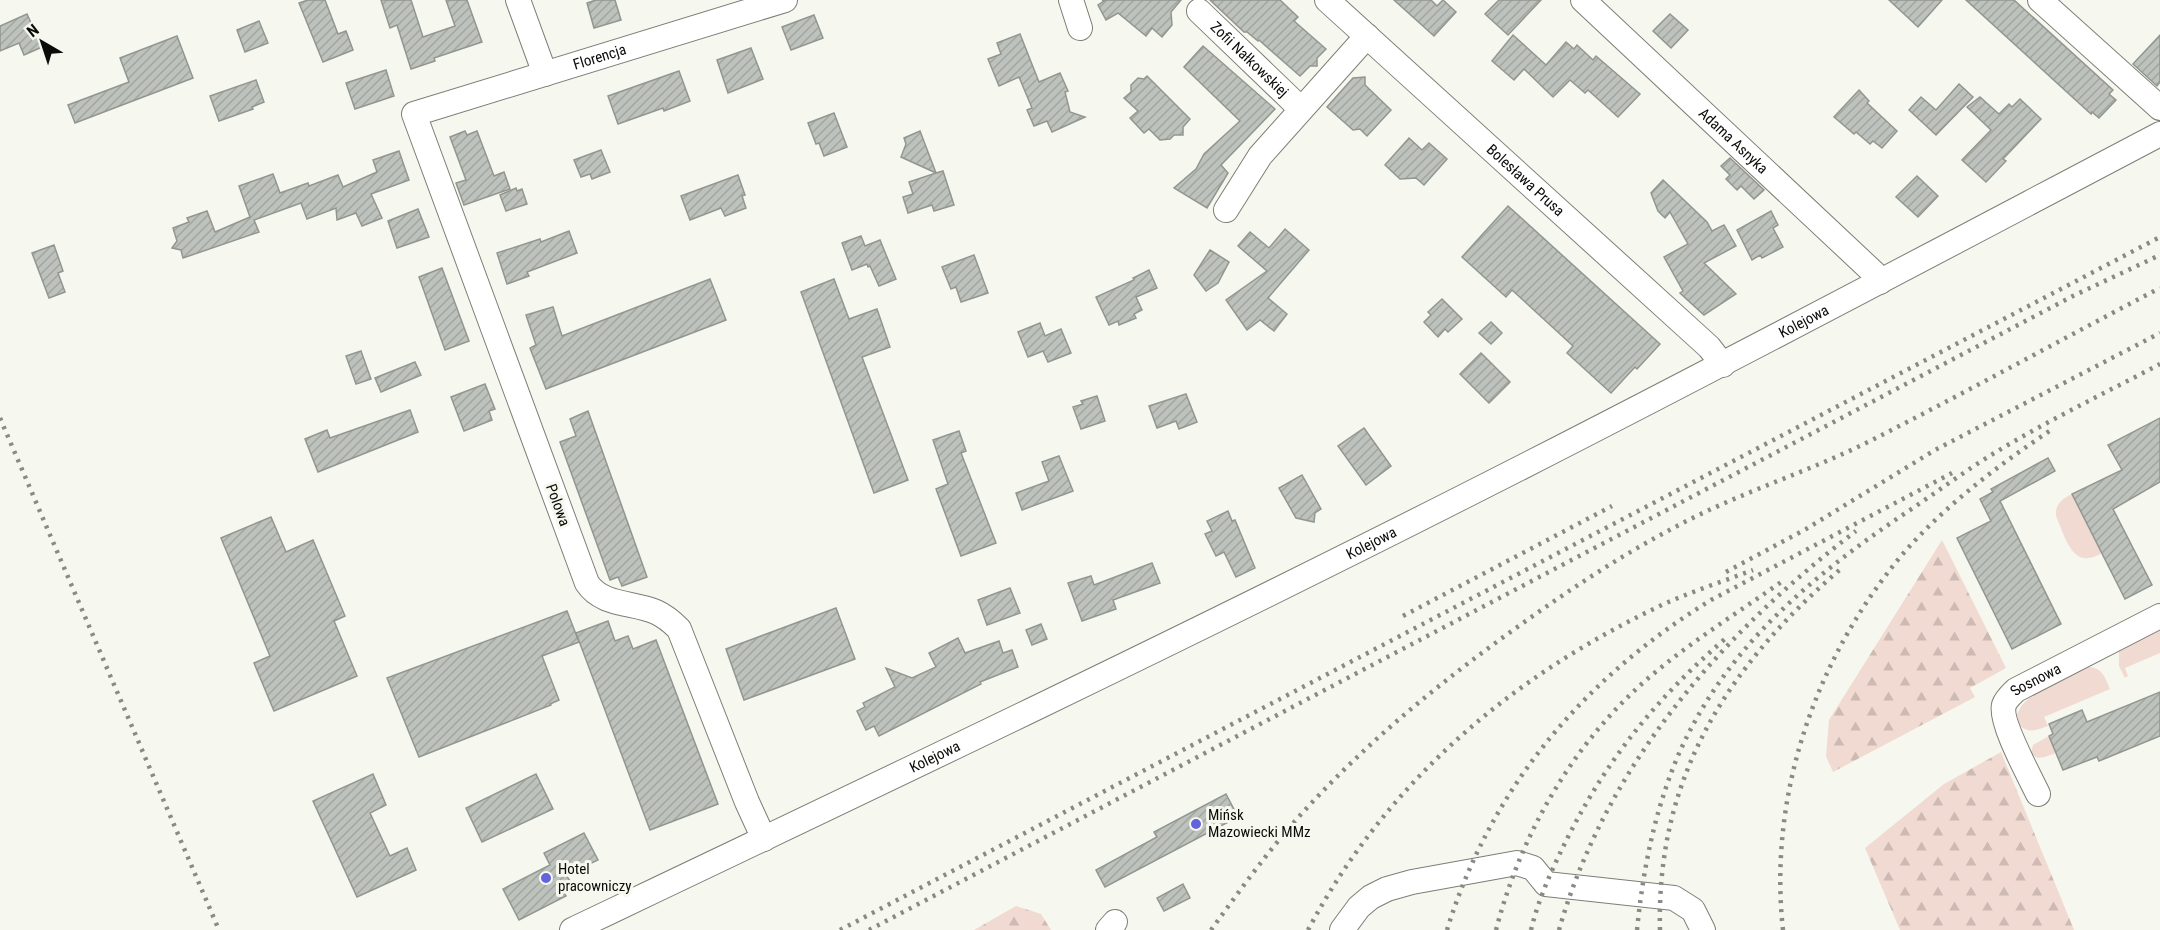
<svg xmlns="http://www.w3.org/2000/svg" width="2160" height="930" font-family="'Roboto Condensed',sans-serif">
  <defs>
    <pattern id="forest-firs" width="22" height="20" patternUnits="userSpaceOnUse" patternTransform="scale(1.5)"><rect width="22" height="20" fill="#f1dad2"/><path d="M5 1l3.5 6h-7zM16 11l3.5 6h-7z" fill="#cdbab3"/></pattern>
    <pattern id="building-hatch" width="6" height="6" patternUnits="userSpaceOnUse" patternTransform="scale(1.5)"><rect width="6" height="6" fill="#bdc3bc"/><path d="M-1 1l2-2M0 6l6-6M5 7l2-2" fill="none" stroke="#a1a6a0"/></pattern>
  </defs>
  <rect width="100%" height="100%" fill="#f6f7ee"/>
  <!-- green -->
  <g fill="#f1dad2">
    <path d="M 2072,494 L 2102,553 C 2098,555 2093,558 2088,558 C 2070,561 2062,529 2056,516 C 2055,504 2062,499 2072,494 Z"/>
    <polygon points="2160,628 2160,653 2125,668 2128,676 2125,678 2119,666 2119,651"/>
    <path d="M 2087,667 C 2102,667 2105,677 2110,689 L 2044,717 L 2048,726 C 2036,730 2029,734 2019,725 L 2017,714 L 2022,705 L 2031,696 Z"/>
    <path d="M 2049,736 L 2056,753 C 2046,756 2038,762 2031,753 L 2033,745 Z"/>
  </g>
  <!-- forest -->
  <g fill="url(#forest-firs)">
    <polygon points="1942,540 2006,668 1970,688 1975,697 1833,772 1826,756 1829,720"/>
    <polygon points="2001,752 2074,930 1900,930 1865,848 1944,784"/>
    <polygon points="1016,906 1041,914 1051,930 974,930"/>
  </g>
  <!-- building -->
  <g fill="url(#building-hatch)" stroke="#919790" stroke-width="1.5">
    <polygon points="308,0 325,0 338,34 346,31 353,50 323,62 299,3"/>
    <polygon points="381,0 411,0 423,37 455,26 446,0 467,0 482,42 434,58 435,61 411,69 397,25 390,28"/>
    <polygon points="596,0 615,0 621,20 594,28 587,3"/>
    <polygon points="1102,0 1181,0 1171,12 1172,25 1162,37 1152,28 1146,36 1118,13 1106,20 1098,5 1104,1"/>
    <polygon points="1210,0 1280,0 1298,17 1294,21 1326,49 1317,58 1317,66 1310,66 1300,76 1259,40 1258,41 1247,32 1244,32"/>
    <polygon points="1394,0 1431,0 1437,6 1443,0 1456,12 1434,36"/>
    <polygon points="1499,0 1541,0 1508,35 1485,14"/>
    <polygon points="1889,0 1942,0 1918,27"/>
    <polygon points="1966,0 2014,0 2113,90 2109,94 2116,100 2099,118 2092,112 2091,114"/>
    <polygon points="27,14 42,47 24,55 19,43 0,51 0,26"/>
    <polygon points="1670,14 1688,30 1671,48 1653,31"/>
    <polygon points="814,15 823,38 791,50 782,27"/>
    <polygon points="259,21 268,43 245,52 237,30"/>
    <polygon points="1020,34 1039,82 1060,73 1068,91 1065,92 1070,112 1085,117 1052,132 1047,121 1034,126 1027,110 1032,108 1019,77 999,86 988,59 1001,54 997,43"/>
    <polygon points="1513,35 1546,65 1566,42 1574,49 1577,45 1593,60 1596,56 1640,94 1618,117 1588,90 1585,93 1570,80 1553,97 1524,69 1514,80 1492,61"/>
    <polygon points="2160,35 2160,82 2157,86 2133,64"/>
    <polygon points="177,36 193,78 75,123 68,105 129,82 120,58"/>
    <polygon points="1203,46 1275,109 1221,165 1228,173 1207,208 1174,188 1196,169 1204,154 1240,121 1184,67"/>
    <polygon points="751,48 763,79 728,93 717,60"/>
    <polygon points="386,70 394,96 355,109 346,83"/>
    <polygon points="679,71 690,101 664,111 663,108 618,124 608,96"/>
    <polygon points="1147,76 1190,119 1183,127 1183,135 1174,135 1170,139 1160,140 1149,129 1144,133 1130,118 1138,111 1124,98 1131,92 1131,85 1138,78 1144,79"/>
    <polygon points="1365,77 1365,85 1391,110 1367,136 1360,129 1353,130 1327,107 1353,78"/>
    <polygon points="256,80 264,102 252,107 253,109 219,121 210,96"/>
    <polygon points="1959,84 1973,97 1936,135 1909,110 1921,97 1936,110"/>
    <polygon points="1859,90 1869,101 1867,103 1897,131 1882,148 1873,141 1870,144 1856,132 1854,134 1834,117"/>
    <polygon points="1980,97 1999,114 2009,104 2012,107 2020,99 2041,119 2003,159 2006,161 1986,182 1962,160 1991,130 1967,107"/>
    <polygon points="834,113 847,147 824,156 819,143 816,144 808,123"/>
    <polygon points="465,131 467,135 477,131 494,176 504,172 510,189 464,205 456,183 466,180 450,137"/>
    <polygon points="920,131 936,173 943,171 954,205 934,211 932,205 908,213 903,197 913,194 909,182 936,173 901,157 906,144 904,138"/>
    <polygon points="1409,138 1422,150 1429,143 1447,159 1424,185 1416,178 1400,179 1385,165"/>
    <polygon points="601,150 610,172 592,179 590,174 581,177 574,160"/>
    <polygon points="399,151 409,180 371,194 382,218 362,226 356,213 337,220 336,208 307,219 301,203 254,220 259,232 183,258 181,250 172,248 177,241 173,228 189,222 187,218 207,211 215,232 250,217 239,186 273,174 280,193 308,183 309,186 338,175 343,187 377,172 373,160"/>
    <polygon points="1730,158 1764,190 1754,199 1741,186 1737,190 1726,179 1730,175 1721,166"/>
    <polygon points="738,175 745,195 742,196 746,208 725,216 721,208 690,220 681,196"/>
    <polygon points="1917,176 1938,196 1918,217 1896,197"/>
    <polygon points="1663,180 1707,222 1712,231 1724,225 1736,246 1704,263 1736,294 1704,315 1680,293 1683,291 1664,257 1688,244 1670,212 1665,218 1658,211 1651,193"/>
    <polygon points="516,188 517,191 522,189 527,204 506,211 500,195"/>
    <polygon points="1508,206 1660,344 1637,369 1635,367 1611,393 1567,353 1573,346 1512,290 1506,297 1462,257"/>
    <polygon points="418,209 429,237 397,248 388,221"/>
    <polygon points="1771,211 1778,225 1773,228 1783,247 1762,258 1760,255 1752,260 1737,230"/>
    <polygon points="1285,229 1309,250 1268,298 1287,314 1274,331 1260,320 1247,330 1226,300 1267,271 1238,246 1250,232 1269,248"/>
    <polygon points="569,231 577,253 527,272 529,276 507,284 497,253 540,239 541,242"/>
    <polygon points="861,236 865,246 880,240 896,279 879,286 870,266 868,267 867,264 852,270 842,243"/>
    <polygon points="54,245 63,271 58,273 65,292 49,298 32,253"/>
    <polygon points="1210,250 1229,262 1218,283 1206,291 1194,275"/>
    <polygon points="974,255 988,293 961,302 956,287 951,289 942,267"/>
    <polygon points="442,268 469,341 445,350 419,277"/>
    <polygon points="1149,270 1157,288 1136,297 1142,310 1134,314 1136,318 1119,325 1118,321 1109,325 1096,297 1134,280 1133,278"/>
    <polygon points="710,279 726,320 546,389 530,348 536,345 526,315 553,307 562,336"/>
    <polygon points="834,279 849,319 877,309 890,347 862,357 908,480 874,493 801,292"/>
    <polygon points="1442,299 1462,319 1448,332 1445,329 1438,337 1424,322 1431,315 1428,312"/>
    <polygon points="1491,322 1502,333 1491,344 1479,333"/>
    <polygon points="1040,323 1045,336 1061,329 1071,353 1048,362 1043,351 1028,357 1018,332"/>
    <polygon points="361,351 371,379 356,384 346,356"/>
    <polygon points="1481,353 1510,382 1489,403 1460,374"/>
    <polygon points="415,362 421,375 381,392 375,378"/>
    <polygon points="485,384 495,409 489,411 492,420 464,431 451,397"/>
    <polygon points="1186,394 1197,422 1179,429 1176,421 1157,428 1149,406"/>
    <polygon points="1097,396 1105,421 1081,429 1073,407 1083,404 1081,401"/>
    <polygon points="410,410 418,432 318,472 305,439 327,430 330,438"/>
    <polygon points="588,411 647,577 622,586 618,577 610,580 560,442 576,436 570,419"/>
    <polygon points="2160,418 2160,482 2113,509 2152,585 2125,599 2072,494 2122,470 2108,445"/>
    <polygon points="1364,428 1391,466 1366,485 1338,446"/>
    <polygon points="959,431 966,451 961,453 996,543 961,556 936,489 948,484 933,440"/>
    <polygon points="1059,456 1073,491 1022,510 1016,493 1049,481 1042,462"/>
    <polygon points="2048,458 2055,471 2000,501 2061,624 2012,649 1957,538 1991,521 1980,499 1993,492 1991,489"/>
    <polygon points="1302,475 1321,509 1315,513 1314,522 1296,518 1279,488"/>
    <polygon points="1228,511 1232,521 1235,520 1255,568 1236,577 1224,552 1216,556 1205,534 1212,531 1207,521"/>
    <polygon points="271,517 286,552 313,540 345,616 334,621 357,676 274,711 254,663 270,656 221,538"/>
    <polygon points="1152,563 1160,583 1113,600 1116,609 1082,621 1068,583 1091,576 1094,585"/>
    <polygon points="1010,588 1020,613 987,625 978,600"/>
    <polygon points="836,608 855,659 744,700 726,649"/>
    <polygon points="567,611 579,642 542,656 559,700 550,704 551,705 419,757 387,678"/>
    <polygon points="608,621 615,641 628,636 633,649 656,640 718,804 650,830 576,633"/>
    <polygon points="1041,624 1047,639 1032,645 1026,630"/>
    <polygon points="958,638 965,653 999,641 1003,653 1012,650 1018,667 980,682 981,684 879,736 874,726 866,730 857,711 865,707 863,703 895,687 886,668 912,678 936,667 929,653"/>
    <polygon points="2160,692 2160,736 2099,761 2097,757 2063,770 2049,736 2053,734 2049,724 2082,710 2087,722"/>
    <polygon points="373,774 386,805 370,813 390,856 407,848 416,870 357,897 313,801"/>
    <polygon points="536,774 553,809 482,842 466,808"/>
    <polygon points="1226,794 1238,817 1105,887 1096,870 1157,837 1154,832"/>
    <polygon points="584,833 598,860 566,875 570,881 561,886 566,896 519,920 503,889 550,865 544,853"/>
    <polygon points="1183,884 1190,898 1164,911 1157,898"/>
  </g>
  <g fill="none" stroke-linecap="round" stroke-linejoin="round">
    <defs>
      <g id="minor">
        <polyline points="518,0 545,74"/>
        <polyline points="1071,0 1080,28"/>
        <path id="s1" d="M 1327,0 L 1709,347 L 1723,365"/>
        <path id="s2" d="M 1583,0 L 1874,273 L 1880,282"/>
        <polyline points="2040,0 2160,108"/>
        <path id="s3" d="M 1199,11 L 1301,109"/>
        <polyline points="1226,210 1260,156 1367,36"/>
        <path id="s4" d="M 2038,794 C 2030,777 1999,721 2004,705 C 2006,699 2011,695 2016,690 L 2160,616"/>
        <path id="s5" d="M 764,839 L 747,802 L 679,629 C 672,622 665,616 656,612 C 633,602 602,606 587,583 L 414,114 L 785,0"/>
        <path id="s6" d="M 572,930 C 870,788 1169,646 1463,497 C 1697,379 1928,256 2160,134"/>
        <polyline points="1108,930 1115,922"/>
        <polyline points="1342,930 1359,907 1371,897 1387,889 1412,882 1517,863 1533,868 1546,884 1674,898 1693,910 1703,930"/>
      </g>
    </defs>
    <!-- minor casing -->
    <use href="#minor" stroke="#7e7e77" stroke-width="26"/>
    <!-- minor -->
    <use href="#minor" stroke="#fff" stroke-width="24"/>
    <!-- rail -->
    <g stroke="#898a84" stroke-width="4.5" stroke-dasharray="3 6" stroke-linecap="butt">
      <polyline points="0,418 219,930"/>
      <polyline points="1726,572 1806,529 1935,450 2160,333"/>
      <polyline points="1403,616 1612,506"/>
      <polyline points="840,930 2160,237"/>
      <polyline points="869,930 2073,296 2160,255"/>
      <path d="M 1211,930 C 1241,889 1270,848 1305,810 C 1373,736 1448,676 1530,618 C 1578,584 1627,552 1679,525 C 1739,493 1805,473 1866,443 C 1965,393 2062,339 2160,288"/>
      <path d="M 1308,930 C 1387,781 1513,675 1664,604 C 1693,591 1724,581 1753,570"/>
      <path d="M 1447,930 C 1491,787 1584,678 1711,600 L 1952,473"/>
      <path d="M 1496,930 C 1522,830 1577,736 1658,670 C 1698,637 1742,610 1784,580"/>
      <path d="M 1531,930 C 1539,897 1553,867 1568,837 C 1609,756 1657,698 1726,638"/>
      <path d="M 1559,930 C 1606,765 1722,633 1856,531"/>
      <path d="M 1637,930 C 1643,870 1654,814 1677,758 C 1725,646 1814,574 1913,508 C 1941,489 1968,469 1996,452 C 2049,420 2105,393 2160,364"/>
      <path d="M 1660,930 C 1656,776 1729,664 1843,567"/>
      <path d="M 1783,930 C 1769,804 1810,675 1886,575 C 1929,517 1994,468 2054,428"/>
    </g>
  </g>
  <!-- markers -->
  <g fill="#6363dc" stroke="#f6f7ee" stroke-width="2">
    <circle cx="1196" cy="824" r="6"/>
    <circle cx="546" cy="878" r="6"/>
  </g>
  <g text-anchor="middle" stroke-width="6" stroke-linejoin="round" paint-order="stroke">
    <!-- street labels -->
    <g font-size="15" fill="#0b0c09" stroke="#f6f7ee">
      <text dy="5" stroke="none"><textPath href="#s5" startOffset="1026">Florencja</textPath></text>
      <text dy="5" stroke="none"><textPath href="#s3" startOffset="70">Zofii Nałkowskiej</textPath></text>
      <text dy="5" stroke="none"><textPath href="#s2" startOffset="206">Adama Asnyka</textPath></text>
      <text dy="5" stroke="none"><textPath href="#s1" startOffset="268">Bolesława Prusa</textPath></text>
      <text dy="5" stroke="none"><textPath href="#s6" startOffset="1374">Kolejowa</textPath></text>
      <text transform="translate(558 505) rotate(70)" y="5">Polowa</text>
      <text dy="5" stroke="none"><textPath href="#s6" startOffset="888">Kolejowa</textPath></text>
      <text dy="5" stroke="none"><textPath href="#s4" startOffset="138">Sosnowa</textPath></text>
      <text dy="5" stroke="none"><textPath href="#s6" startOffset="402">Kolejowa</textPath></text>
    </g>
    <!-- poi labels -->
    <g font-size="15" fill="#0b0c09" stroke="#f6f7ee" text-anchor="start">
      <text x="1208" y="820">Mińsk<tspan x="1208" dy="17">Mazowiecki MMz</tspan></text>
      <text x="558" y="874">Hotel<tspan x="558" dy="17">pracowniczy</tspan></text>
    </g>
  </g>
  <!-- north arrow -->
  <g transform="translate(42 42) rotate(321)" stroke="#f6f7ee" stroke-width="4.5" paint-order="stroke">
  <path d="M0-4.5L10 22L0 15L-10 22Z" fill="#0b0c09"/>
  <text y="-9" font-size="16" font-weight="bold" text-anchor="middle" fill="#0b0c09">N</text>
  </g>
</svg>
